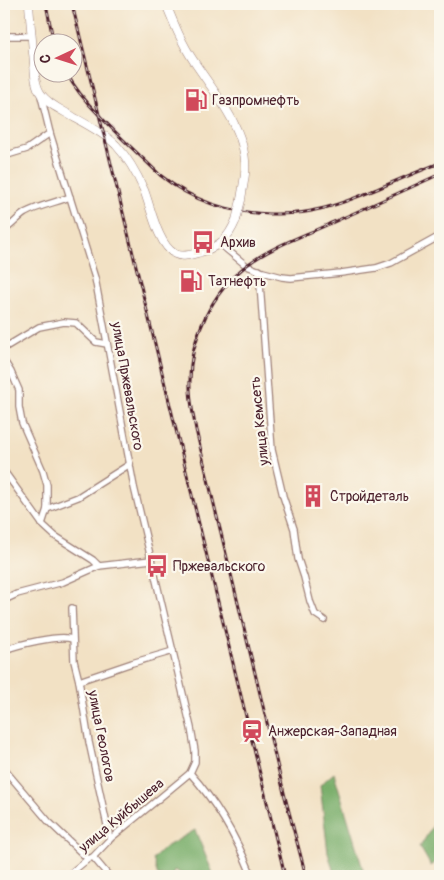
<svg xmlns="http://www.w3.org/2000/svg" width="444" height="880" font-family="Pangolin,sans-serif">
  <rect width="100%" height="100%" fill="#fbf7ec"/>
  <filter id="ink" filterUnits="userSpaceOnUse"><feTurbulence type="fractalNoise" baseFrequency=".02" numOctaves="2"/><feDisplacementMap in="SourceGraphic" scale="10" xChannelSelector="R" yChannelSelector="G"/><feConvolveMatrix kernelMatrix="1 2 1 2 8 2 1 2 1" color-interpolation-filters="sRGB"/></filter>
  <filter id="wash" filterUnits="userSpaceOnUse"><feTurbulence type="fractalNoise" baseFrequency=".0096" numOctaves="4" result="noise"/><feDisplacementMap in="SourceGraphic" scale="20" xChannelSelector="R" yChannelSelector="G"/><feGaussianBlur stdDeviation="1.12" result="paint"/><feColorMatrix in="noise" values="0 0 0 0 0 0 0 0 0 0 0 0 0 0 0 0 0 1.4 0 .05"/><feComposite in="paint" operator="in"/></filter>
  <g filter="url(#wash)">
    <rect width="100%" height="100%" fill="#f2e1c4"/>
    <!-- forest -->
    <g fill="#79ae6a" stroke="#62664a">
      <polygon points="334,773 365,876 335,876 328,853 320,785"/>
      <polygon points="440,814 440,859 431,866 420,847"/>
      <polygon points="195,830 214,876 186,876 174,870 172,876 158,876 153,859 164,848"/>
    </g>
  </g>
  <g filter="url(#ink)">
    <g fill="none" stroke-linecap="round" stroke-linejoin="round">
      <defs>
        <g id="minor">
          <polyline points="4,36 32,36"/>
          <polyline points="41,96 50,133 95,278 134,487 191,728 195,751 195,762 190,773 110,839 93,857 88,859 67,876"/>
          <polyline points="4,156 27,149 50,133"/>
          <path d="M 4,230 C 12,226 17,218 25,213 C 37,206 57,202 70,197"/>
          <polyline points="220,244 247,266 263,272 282,277 291,278 341,273 376,268 391,263 440,236"/>
          <polyline points="259,270 272,450 283,496 294,529 298,559 304,577 310,601 315,614 324,620"/>
          <polyline points="4,348 39,327 64,322 76,323 96,342 107,344"/>
          <polyline points="4,361 11,372 19,390 19,407 22,423 43,471 47,485 47,509 42,524"/>
          <polyline points="4,471 42,524 55,536 93,560 99,566 151,560"/>
          <polyline points="47,509 78,497 130,464"/>
          <polyline points="4,600 17,594 63,582 99,566"/>
          <polyline points="72,608 74,661 79,681 89,742 110,839"/>
          <path d="M 4,650 C 17,645 60,634 72,639"/>
          <polyline points="79,681 132,663 173,651"/>
          <polyline points="4,769 49,822 88,859"/>
          <path d="M 190,773 C 217,803 237,839 252,876"/>
          <polyline points="93,857 109,876"/>
        </g>
        <g id="major">
          <path d="M 29,4 C 30,20 32,37 33,53 C 35,65 33,83 41,94 C 48,105 64,111 75,118 C 88,125 105,134 116,145 C 128,158 137,174 144,190 C 151,208 158,245 175,254 C 183,258 193,254 201,252 C 220,246 228,239 236,220"/>
          <path d="M 166,4 C 174,24 182,44 195,63 C 216,95 249,132 245,174 C 244,183 242,192 241,200"/>
        </g>
      </defs>
      <!-- minor casing -->
      <use href="#minor" stroke="#9e8078" stroke-width="8"/>
      <!-- major casing -->
      <use href="#major" stroke="#9e8078" stroke-width="9"/>
      <!-- minor -->
      <use href="#minor" stroke="#fff" stroke-width="5.5"/>
      <!-- major -->
      <use href="#major" stroke="#fff" stroke-width="8"/>
      <defs>
        <g id="rail">
          <polyline points="46,4 52,34 55,42"/>
          <polyline points="72,4 285,876"/>
          <path d="M 66,72 C 75,89 86,102 99,115 C 118,136 140,155 160,175 C 194,202 227,212 270,214 C 285,214 301,214 315,210 C 337,206 357,197 377,189 C 398,180 419,171 440,163"/>
          <path d="M 306,876 L 285,797 L 196,430 C 193,414 189,398 190,381 C 190,338 212,292 247,265 C 271,247 301,237 329,224 C 366,208 403,191 440,174"/>
        </g>
      </defs>
      <!-- rail casing -->
      <use href="#rail" stroke="#4a1f2b" stroke-width="3"/>
      <!-- rail -->
      <use href="#rail" stroke="#fbf7ec" stroke-width="1" stroke-dasharray="4" stroke-linecap="butt"/>
      <defs>
        <polyline id="major-bridge" points="236,220 241,200"/>
      </defs>
      <!-- major-bridge casing -->
      <use href="#major-bridge" stroke="#9e8078" stroke-width="9" stroke-linecap="butt"/>
      <!-- major-bridge -->
      <use href="#major-bridge" stroke="#fff" stroke-width="8"/>
    </g>
  </g>
  <!-- icons -->
  <defs>
    <symbol id="fuel-bare" viewBox="-9 -9 18 18"><path d="M-5.5-6h7V0h2V4h1.3V-2.5L3-4.5l.8-.8L6-3V5H2.5V1h-1V6h-7ZM-4.2-4.7v3.2H.2V-4.7Z" fill="#d1495b" stroke="#fbf7ec" stroke-width="2.5" paint-order="stroke"/></symbol>
    <symbol id="bus-bare" viewBox="-9 -9 18 18"><path d="M-5-6H5V4H4V6H2V4H-2V6H-4V4H-5ZM-3.5-4V0h7V-4ZM-3.5 1.2v1.5H-2V1.2ZM2 1.2v1.5H3.5V1.2Z" fill="#d1495b" stroke="#fbf7ec" stroke-width="2.5" paint-order="stroke"/></symbol>
    <symbol id="building-bare" viewBox="-9 -9 18 18"><path d="M-4-6H4V6H1V3H-1V6H-4ZM-2.5-4.3h1.7v1.8h-1.7ZM.8-4.3h1.7v1.8H.8ZM-2.5-1h1.7V.8h-1.7ZM.8-1h1.7V.8H.8Z" fill="#d1495b" stroke="#fbf7ec" stroke-width="2.5" paint-order="stroke"/></symbol>
    <symbol id="station-bare" viewBox="-9 -9 18 18"><path d="M-3-6H3Q5-6 5-4V2Q5 4 3 4L4.5 6H3L1.5 4h-3L-3 6H-4.5L-3 4Q-5 4-5 2V-4Q-5-6-3-6ZM-3.5-4v3h7v-3ZM-3.5 1v1.5H-2V1ZM2 1v1.5H3.5V1Z" fill="#d1495b" stroke="#fbf7ec" stroke-width="2.5" paint-order="stroke"/></symbol>
  </defs>
  <g fill-rule="evenodd">
    <use href="#fuel-bare" x="180" y="84" width="32" height="32"/>
    <use href="#bus-bare" x="187" y="226" width="32" height="32"/>
    <use href="#fuel-bare" x="175" y="265" width="32" height="32"/>
    <use href="#building-bare" x="297" y="480" width="32" height="32"/>
    <use href="#bus-bare" x="141" y="550" width="32" height="32"/>
    <use href="#station-bare" x="236" y="715" width="32" height="32"/>
  </g>
  <g text-anchor="middle" stroke-width="4.5" stroke-linejoin="round" paint-order="stroke">
    <!-- poi labels -->
    <g font-size="14" fill="#4a1f2b" stroke="#fbf7ec" text-anchor="start">
      <text x="212" y="105">Газпромнефть</text>
      <text x="220" y="247">Архив</text>
      <text x="208" y="286">Татнефть</text>
      <text x="330" y="501">Стройдеталь</text>
      <text x="173" y="571">Пржевальского</text>
      <text x="268" y="736">Анжерская-Западная</text>
    </g>
    <!-- street labels -->
    <g font-size="14" fill="#4a1f2b" stroke="#fbf7ec">
      <text transform="translate(128 386) rotate(80)" y="5">улица Пржевальского</text>
      <text transform="translate(259 421) rotate(-96)" y="5">улица Кемсеть</text>
      <text transform="translate(102 736) rotate(79)" y="5">улица Геологов</text>
      <text transform="translate(121 815) rotate(-40)" y="5">улица Куйбышева</text>
    </g>
  </g>
  <!-- margin -->
  <rect width="444" height="880" fill="none" stroke="#fbf7ec" stroke-width="20"/>
  <!-- north arrow -->
  <g transform="translate(58 58) rotate(266)"><circle r="24" fill="#fbf7ec" stroke="#b4a19f"/>
  <path d="M0-4L9 19L0 12L-9 19Z" fill="#d1495b"/>
  <text y="-8" font-size="14" font-weight="bold" text-anchor="middle" fill="#4a1f2b">С</text>
  </g>
</svg>
